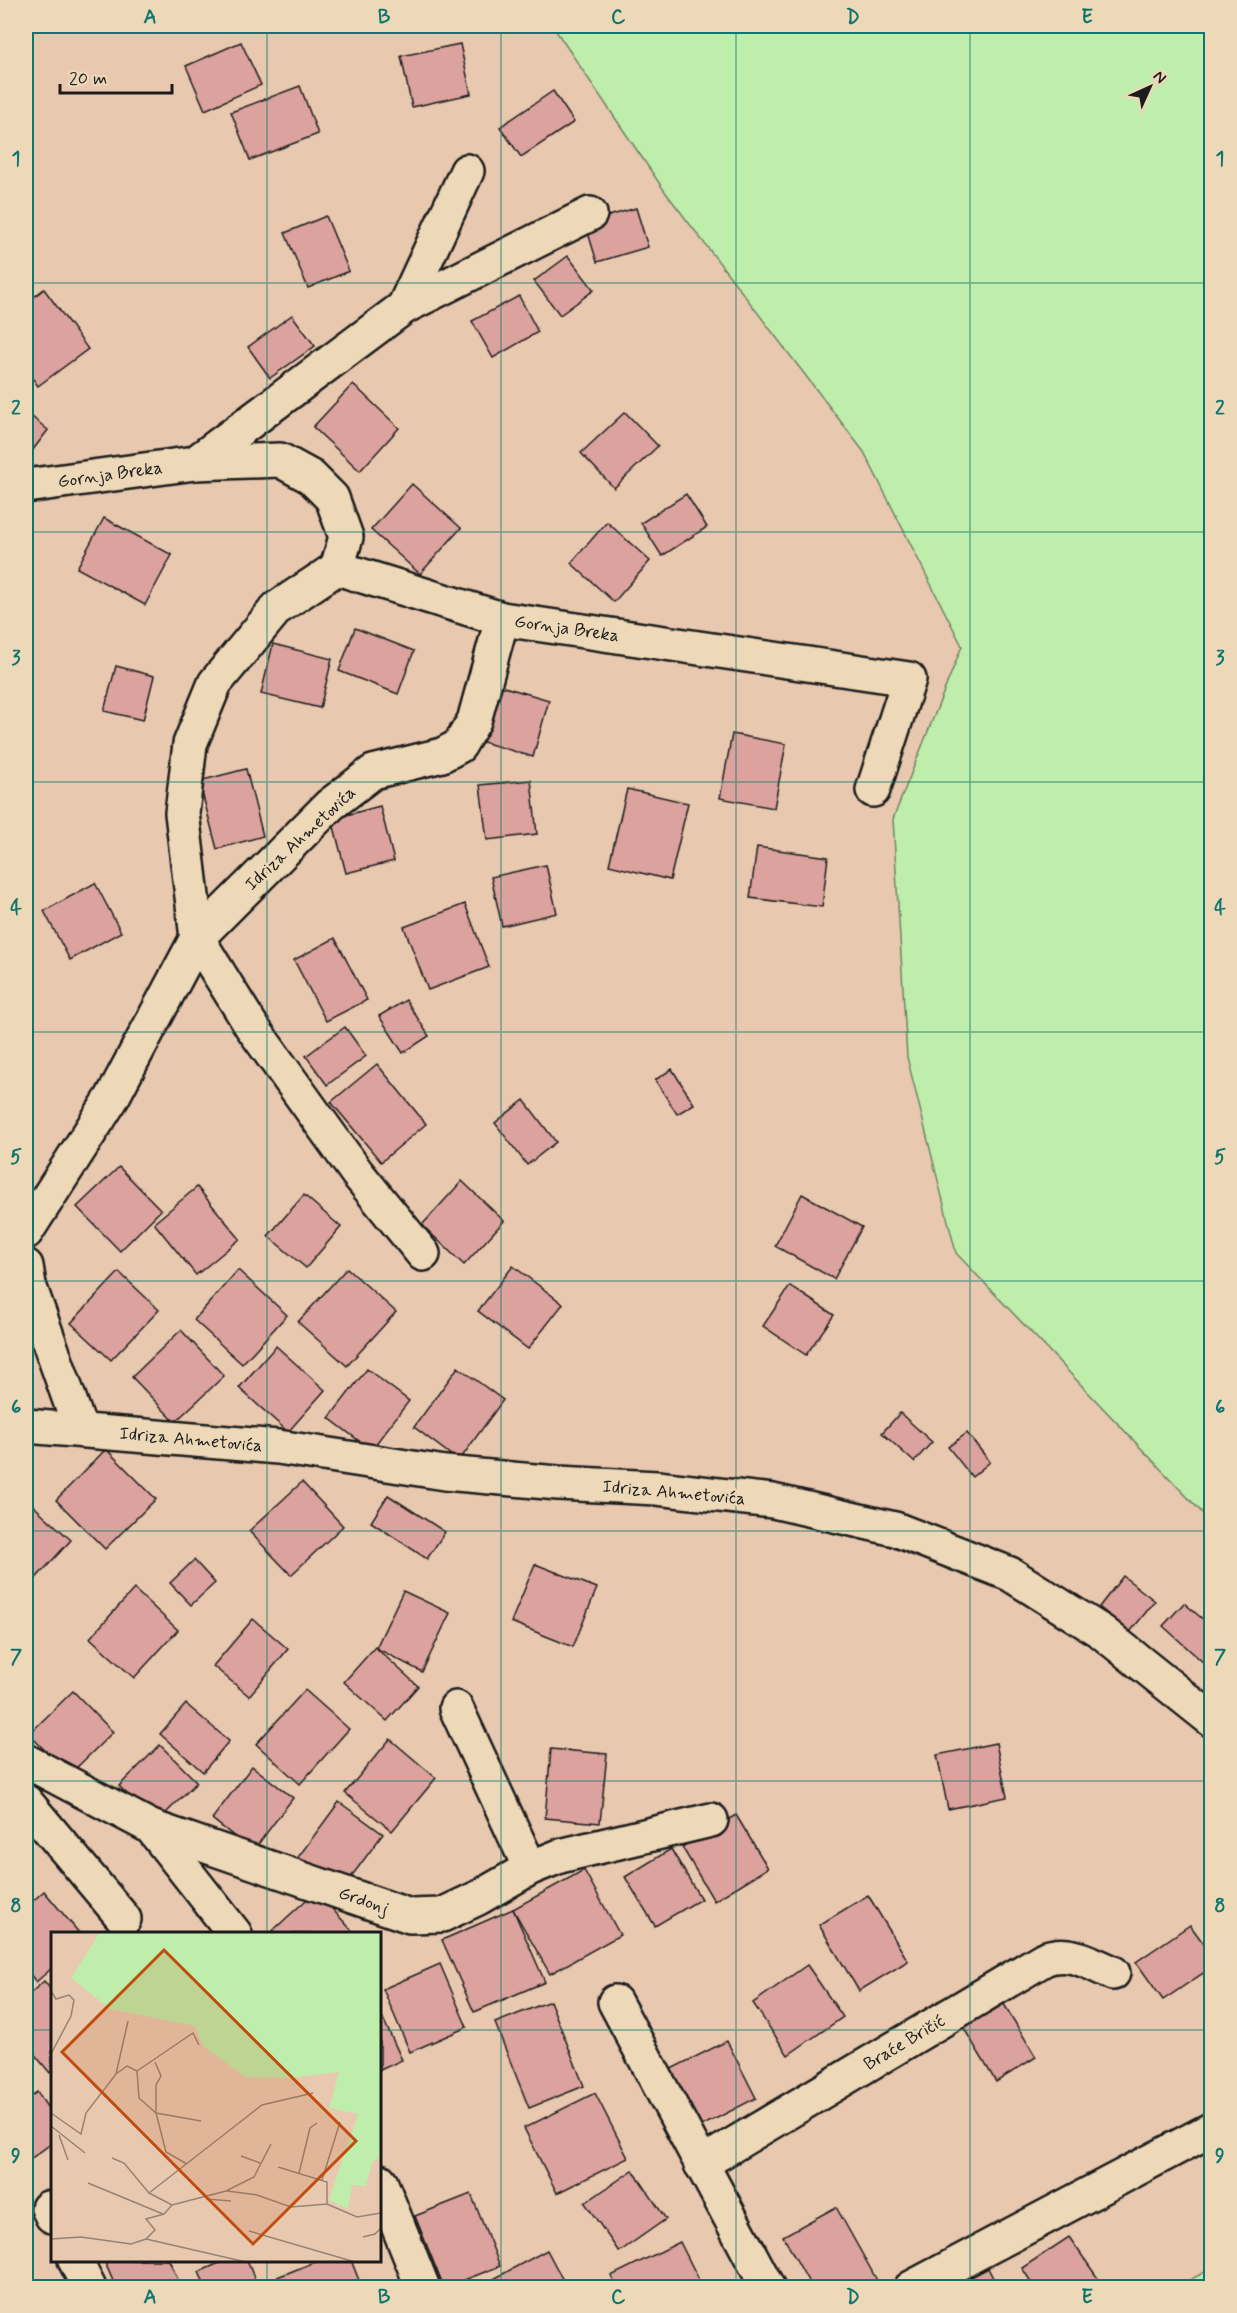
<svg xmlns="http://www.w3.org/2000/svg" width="1237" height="2313" font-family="Mynerve,sans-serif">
  <rect width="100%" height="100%" fill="#e8c8af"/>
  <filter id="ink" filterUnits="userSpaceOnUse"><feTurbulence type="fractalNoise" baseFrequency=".0167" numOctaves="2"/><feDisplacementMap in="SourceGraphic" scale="12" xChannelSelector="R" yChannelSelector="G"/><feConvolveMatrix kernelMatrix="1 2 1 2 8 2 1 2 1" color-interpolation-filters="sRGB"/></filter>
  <g filter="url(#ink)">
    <!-- green -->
    <g fill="#bfedab" stroke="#6e8464" stroke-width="1.5">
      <polygon points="555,26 1211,26 1211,1522 956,1253 907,1057 893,819 962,646 864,452 666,193 556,31"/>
      <polygon points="1211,2269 1211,2287 1176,2287"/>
    </g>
    <!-- building -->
    <g fill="#dca29d" stroke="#1c1c1c" stroke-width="1.5">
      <polygon points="241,42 261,85 205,110 186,66"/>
      <polygon points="460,44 471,94 412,107 401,56"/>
      <polygon points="300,86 318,134 250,160 231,112"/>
      <polygon points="553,91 574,122 521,157 500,127"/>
      <polygon points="636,208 648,247 597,262 585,223"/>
      <polygon points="326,216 349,271 308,288 285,233"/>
      <polygon points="568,256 594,290 560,315 534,281"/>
      <polygon points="44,289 88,349 38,386 26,369 26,303"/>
      <polygon points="519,296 538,332 493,358 472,321"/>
      <polygon points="292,315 315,346 270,378 248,347"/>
      <polygon points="353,384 399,428 360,471 313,427"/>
      <polygon points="26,412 48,430 26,459"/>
      <polygon points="625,412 658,446 614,488 581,453"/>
      <polygon points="412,484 461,528 420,574 371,530"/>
      <polygon points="686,494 707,527 662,556 641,523"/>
      <polygon points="104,518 172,555 145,605 77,568"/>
      <polygon points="607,522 650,561 614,602 571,563"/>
      <polygon points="355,628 414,651 398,694 339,671"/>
      <polygon points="273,644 332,659 320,708 261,694"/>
      <polygon points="116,666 154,676 143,720 104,711"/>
      <polygon points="497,685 549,700 533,757 480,741"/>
      <polygon points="732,734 786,744 774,808 720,798"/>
      <polygon points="246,769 263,836 217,849 199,781"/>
      <polygon points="531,780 537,834 487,840 480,785"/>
      <polygon points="627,789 688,803 670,880 609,865"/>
      <polygon points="380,806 394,861 346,873 332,819"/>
      <polygon points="757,847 828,857 822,907 750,898"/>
      <polygon points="546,865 557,913 502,926 491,877"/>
      <polygon points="95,883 121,932 70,960 44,911"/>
      <polygon points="465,904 489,967 428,990 404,927"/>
      <polygon points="335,938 367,1000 326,1021 294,960"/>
      <polygon points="406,1000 429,1036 403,1053 379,1016"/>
      <polygon points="345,1027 366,1056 327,1085 306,1056"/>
      <polygon points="377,1064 426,1124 381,1162 331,1102"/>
      <polygon points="672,1069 694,1104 677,1114 655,1080"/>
      <polygon points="524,1100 556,1142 527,1165 495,1123"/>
      <polygon points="119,1167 161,1210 120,1251 77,1207"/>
      <polygon points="462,1181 504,1221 464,1265 422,1225"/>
      <polygon points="197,1187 240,1239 196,1275 154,1223"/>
      <polygon points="802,1194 862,1227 834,1279 775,1246"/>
      <polygon points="304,1195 341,1227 306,1268 268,1236"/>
      <polygon points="513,1266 563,1304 528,1349 478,1311"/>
      <polygon points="347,1268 396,1312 347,1366 298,1322"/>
      <polygon points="238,1270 287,1315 242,1364 194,1320"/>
      <polygon points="119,1272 159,1310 111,1360 71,1323"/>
      <polygon points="790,1286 834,1315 806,1355 763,1326"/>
      <polygon points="181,1330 224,1376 175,1422 132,1377"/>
      <polygon points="276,1346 325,1390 288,1432 239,1388"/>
      <polygon points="458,1367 503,1400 459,1461 414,1427"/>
      <polygon points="367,1369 409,1401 371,1450 329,1418"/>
      <polygon points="900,1413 932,1442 914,1462 882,1433"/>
      <polygon points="967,1433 990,1462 972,1477 948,1447"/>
      <polygon points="106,1449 156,1499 105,1549 56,1500"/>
      <polygon points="302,1482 343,1526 291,1575 249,1531"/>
      <polygon points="388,1495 445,1532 427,1559 371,1522"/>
      <polygon points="27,1500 71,1540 26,1589 26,1501"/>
      <polygon points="194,1560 215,1583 191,1605 170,1583"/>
      <polygon points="535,1564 597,1588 573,1647 511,1622"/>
      <polygon points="1123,1576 1155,1601 1130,1632 1099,1607"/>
      <polygon points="134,1589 178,1630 134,1678 90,1638"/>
      <polygon points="403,1591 450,1613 422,1672 376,1648"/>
      <polygon points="1184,1603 1212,1627 1212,1657 1205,1664 1163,1626"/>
      <polygon points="253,1619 288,1649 249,1696 213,1666"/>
      <polygon points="375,1647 418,1686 387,1721 344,1682"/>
      <polygon points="305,1690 349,1729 300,1784 256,1744"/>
      <polygon points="73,1691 113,1732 69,1775 29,1734"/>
      <polygon points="186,1704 229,1741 203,1772 160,1734"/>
      <polygon points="390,1739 436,1778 392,1831 345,1793"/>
      <polygon points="996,1743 1007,1797 948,1809 937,1755"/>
      <polygon points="160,1745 197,1782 156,1823 119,1786"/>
      <polygon points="551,1749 607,1754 600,1823 545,1818"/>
      <polygon points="252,1766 293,1798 253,1851 212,1819"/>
      <polygon points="339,1802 383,1834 340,1892 296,1860"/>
      <polygon points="736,1815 768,1868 714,1901 682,1847"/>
      <polygon points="671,1849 701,1899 655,1926 625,1877"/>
      <polygon points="584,1870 620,1935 550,1974 513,1909"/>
      <polygon points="44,1891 80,1934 52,1934 52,1968 36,1982 26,1969 26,1907"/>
      <polygon points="316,1891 355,1934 269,1934"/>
      <polygon points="868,1895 908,1961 859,1991 819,1925"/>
      <polygon points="513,1909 545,1982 474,2012 442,1940"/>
      <polygon points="1190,1925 1212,1955 1212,1967 1163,2000 1136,1962"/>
      <polygon points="440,1964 467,2027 410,2052 383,1989"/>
      <polygon points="807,1965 843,2017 788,2055 753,2003"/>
      <polygon points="44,1981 52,1991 52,2070 50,2073 26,2044 26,1997"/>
      <polygon points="999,1996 1036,2057 996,2082 959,2020"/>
      <polygon points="550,2001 584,2086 529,2108 495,2023"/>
      <polygon points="380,2012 402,2060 380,2070"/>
      <polygon points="727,2041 756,2098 692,2131 663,2073"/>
      <polygon points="37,2092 52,2114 52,2143 26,2162 26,2100"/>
      <polygon points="595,2093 628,2158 557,2193 524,2128"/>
      <polygon points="633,2170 666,2219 619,2252 585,2203"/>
      <polygon points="471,2194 500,2266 444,2288 415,2216"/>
      <polygon points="836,2207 879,2284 874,2288 812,2288 783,2236"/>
      <polygon points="1069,2237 1104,2287 1035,2288 1022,2268"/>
      <polygon points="680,2242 703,2288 617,2288 611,2276"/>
      <polygon points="547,2250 567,2288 477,2288"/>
      <polygon points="104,2260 169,2260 178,2280 161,2288 116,2288"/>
      <polygon points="226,2260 247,2260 258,2288 206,2288 199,2272"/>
      <polygon points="320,2260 351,2260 362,2288 279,2288 275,2278"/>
      <polygon points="988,2268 998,2288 951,2288"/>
    </g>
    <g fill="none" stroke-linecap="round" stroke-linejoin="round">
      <defs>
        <g id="minor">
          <polyline points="404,307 467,171"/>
          <polyline points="195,463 404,307 590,214"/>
          <polyline points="26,486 195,463 280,460 311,477 332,498 346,537 337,568"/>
          <polyline points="337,568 277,608 215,683 190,744 182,813 197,938 252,1027 357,1173 423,1254"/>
          <polyline points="337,568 502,619 909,679 873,790"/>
          <polyline points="26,1232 112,1098 197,938 330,805 373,772 442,755 459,746 474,721 502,619"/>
          <polyline points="26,1266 29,1285 80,1429"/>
          <polyline points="26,1426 278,1447 445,1473 558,1483 657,1488 773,1501 895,1529 1010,1574 1102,1632 1212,1720"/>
          <polyline points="456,1708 530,1868"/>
          <polyline points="26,1761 151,1827 410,1916 442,1915 478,1898 530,1868 560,1856 711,1820"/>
          <polyline points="26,1802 124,1919"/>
          <polyline points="151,1827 235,1934"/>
          <polyline points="615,2002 768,2288"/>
          <path d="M 701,2164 L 1044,1959 C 1069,1949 1090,1963 1113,1973"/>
          <polyline points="380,2181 423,2288"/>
          <polyline points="48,2208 52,2216"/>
          <polyline points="75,2260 89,2288"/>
          <polyline points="911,2288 1212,2129"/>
        </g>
      </defs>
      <!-- minor casing -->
      <use href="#minor" stroke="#1c1c1c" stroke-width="38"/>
      <!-- minor -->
      <use href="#minor" stroke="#edd8b7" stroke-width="33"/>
    </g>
  </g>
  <!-- grid -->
  <path fill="none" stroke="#0f766e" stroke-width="1.5" stroke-opacity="0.55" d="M 267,26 L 267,1934M 501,26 L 501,2288M 736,26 L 736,2288M 970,26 L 970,2288M 26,283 L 1212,283M 26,532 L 1212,532M 26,782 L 1212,782M 26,1032 L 1212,1032M 26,1281 L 1212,1281M 26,1531 L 1212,1531M 26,1781 L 1212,1781M 26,2030 L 52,2030M 380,2030 L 1212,2030M 267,2260 L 267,2288"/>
  <g text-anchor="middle" stroke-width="5" stroke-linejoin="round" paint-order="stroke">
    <!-- street labels -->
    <g font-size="18" fill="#1c1c1c" stroke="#edd8b7">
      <text transform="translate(110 474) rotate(-8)" y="6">Gornja Breka</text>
      <text transform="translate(567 628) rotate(8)" y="6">Gornja Breka</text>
      <text transform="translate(300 838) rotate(-43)" y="6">Idriza Ahmetovića</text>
      <text transform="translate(191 1439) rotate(5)" y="6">Idriza Ahmetovića</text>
      <text transform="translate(674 1492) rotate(5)" y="6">Idriza Ahmetovića</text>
      <text transform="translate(364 1900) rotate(19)" y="6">Grdonj</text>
      <text transform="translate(904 2042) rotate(-31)" y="6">Braće Bričić</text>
    </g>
  </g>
  <!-- overview -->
  <g transform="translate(51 1932)">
    <rect width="330" height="330" fill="#e8c8af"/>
    <path d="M 49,0 L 330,0 L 330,224 L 321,231 L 315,254 L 301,253 L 297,277 L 278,268 L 307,182 L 278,176 L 288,140 L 240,146 L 194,145 L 152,114 L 144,94 L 59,77 L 20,46 Z" fill="#bfedab"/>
    <path fill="none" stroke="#968374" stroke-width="1.5" d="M 0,59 L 5,67 L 18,63 L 23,68 L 20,84 L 0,122M 104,130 L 110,144 L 105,153 L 105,181 L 115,220 L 136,232M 86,139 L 88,166 L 105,181 L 150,189M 86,139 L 142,101 L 148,113M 65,142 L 77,89M 0,181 L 30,202 L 35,181 L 65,142 L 76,134 L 86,139M 0,194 L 34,221M 8,203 L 17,228M 220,212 L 203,245 L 175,259 L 121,273 L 98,261 L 211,173 L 262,161M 190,224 L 209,231M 61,226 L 73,231 L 98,261M 227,235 L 276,250 L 276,272M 248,241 L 259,196 L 266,191M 271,248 L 289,190M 37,251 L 112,282M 176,259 L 206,263 L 240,275 L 276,272 L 306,285 L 330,281M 155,267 L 180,269M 198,299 L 304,330M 312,305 L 324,302 L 330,296M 0,307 L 30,305 L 80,312 L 95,307 L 104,298 L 95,287 L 113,282 L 121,273M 95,307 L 195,330"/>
    <path fill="#bf4d0f" fill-opacity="0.15" stroke="#bf4d0f" stroke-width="3" d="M 113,18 L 305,209 L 202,312 L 11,120 Z"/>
    <rect width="330" height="330" fill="none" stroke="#1c1c1c" stroke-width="3"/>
  </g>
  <!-- margin -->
  <rect width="1237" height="2313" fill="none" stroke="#edd8b7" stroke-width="66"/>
  <!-- north arrow -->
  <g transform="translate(1150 87) rotate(45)" stroke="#edd8b7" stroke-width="4.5" paint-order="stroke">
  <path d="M0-4.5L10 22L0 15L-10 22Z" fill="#1c1c1c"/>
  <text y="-9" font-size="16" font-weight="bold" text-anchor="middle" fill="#1c1c1c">N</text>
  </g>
  <!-- scale -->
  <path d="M60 84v9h112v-9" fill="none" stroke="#1c1c1c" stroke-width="3"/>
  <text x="69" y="84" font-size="18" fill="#1c1c1c" stroke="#edd8b7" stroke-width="4.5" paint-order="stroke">20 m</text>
  <rect x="33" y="33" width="1171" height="2247" fill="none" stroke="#0f766e" stroke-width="2"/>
  <g font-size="20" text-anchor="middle" font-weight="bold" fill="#0f766e">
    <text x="150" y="23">A</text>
    <text x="384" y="23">B</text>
    <text x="618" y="23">C</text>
    <text x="853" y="23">D</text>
    <text x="1087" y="23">E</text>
    <text x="16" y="165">1</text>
    <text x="1220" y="165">1</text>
    <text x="16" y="414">2</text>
    <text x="1220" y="414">2</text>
    <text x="16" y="664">3</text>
    <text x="1220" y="664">3</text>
    <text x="16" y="914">4</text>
    <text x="1220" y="914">4</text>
    <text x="16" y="1163">5</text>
    <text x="1220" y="1163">5</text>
    <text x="16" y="1413">6</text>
    <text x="1220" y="1413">6</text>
    <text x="16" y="1663">7</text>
    <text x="1220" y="1663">7</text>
    <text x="16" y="1912">8</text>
    <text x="1220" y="1912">8</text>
    <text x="16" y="2162">9</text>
    <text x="1220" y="2162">9</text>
    <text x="150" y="2303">A</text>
    <text x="384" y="2303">B</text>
    <text x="618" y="2303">C</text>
    <text x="853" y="2303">D</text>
    <text x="1087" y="2303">E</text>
  </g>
</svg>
